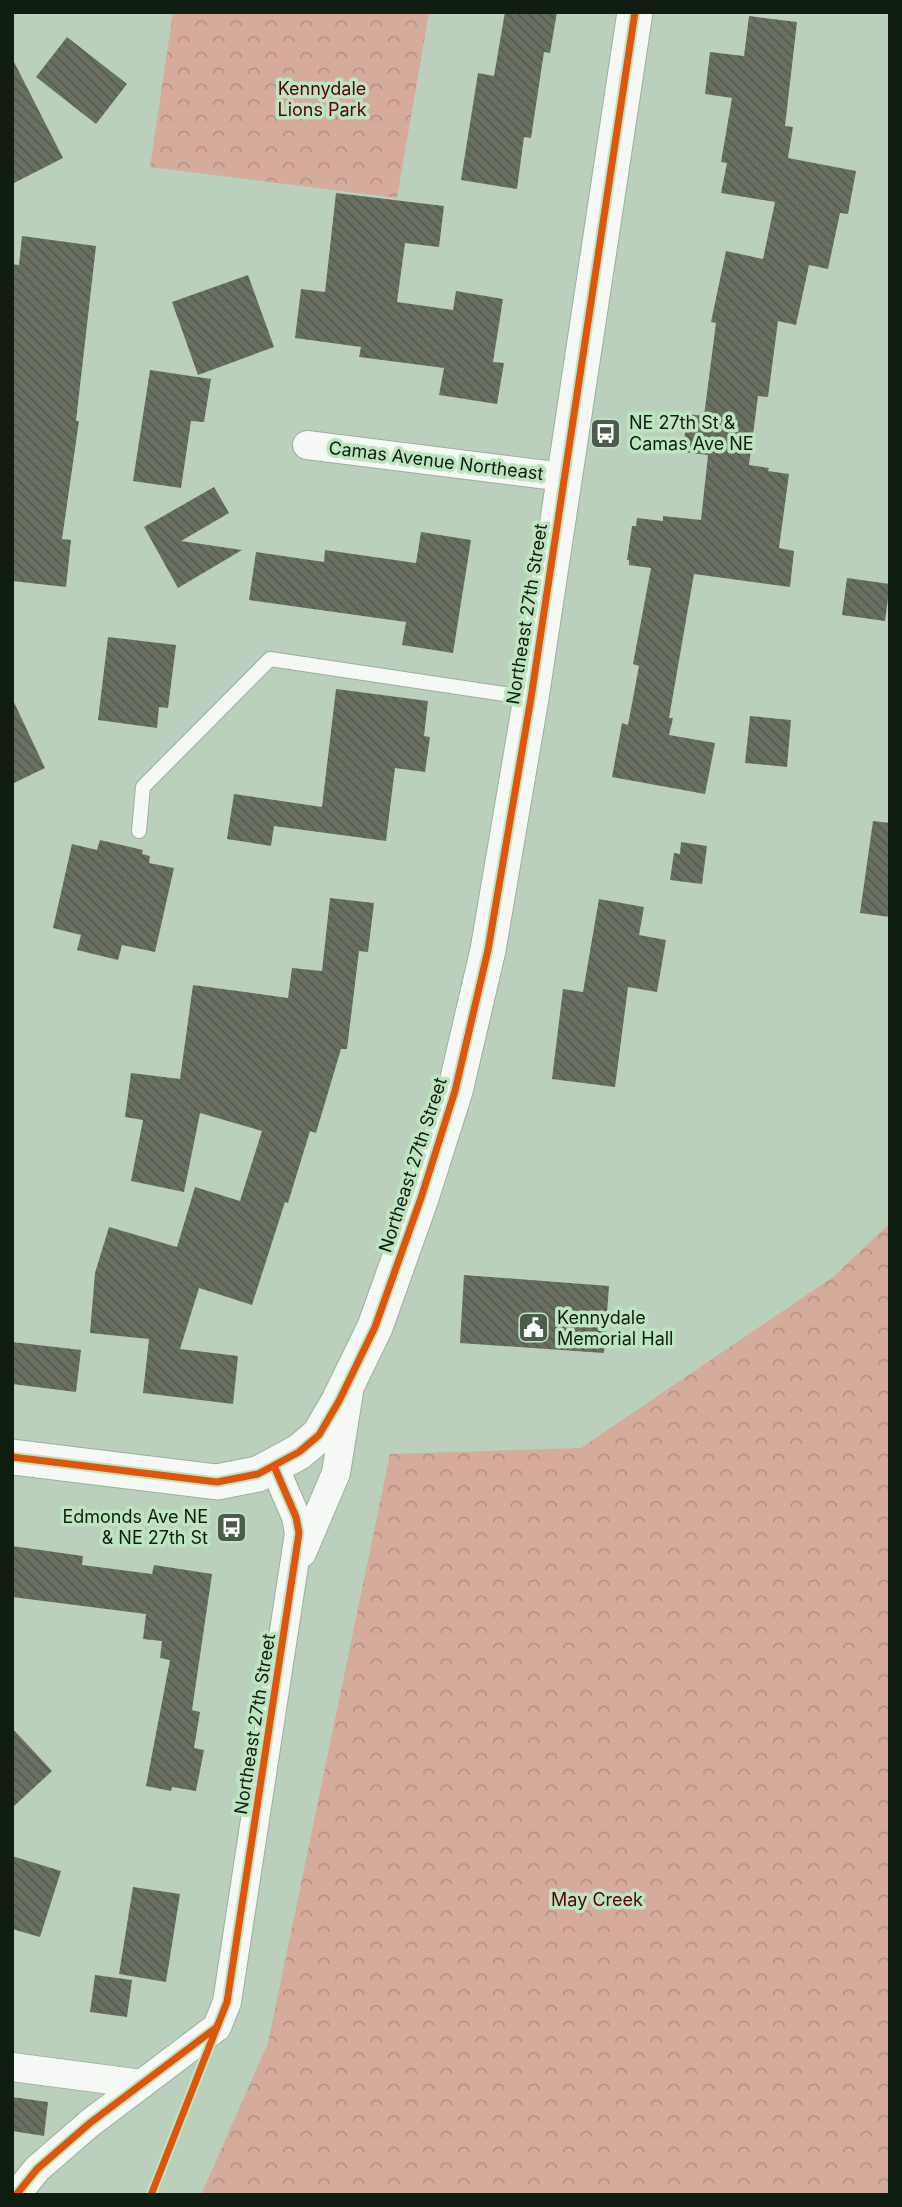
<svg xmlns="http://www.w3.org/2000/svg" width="902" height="2207" font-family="Inter,sans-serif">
  <defs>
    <pattern id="forest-crowns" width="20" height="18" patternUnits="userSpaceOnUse" patternTransform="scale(1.75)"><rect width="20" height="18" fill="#d5ab9c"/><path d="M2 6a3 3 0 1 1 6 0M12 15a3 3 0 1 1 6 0" fill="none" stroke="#b69385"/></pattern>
    <pattern id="building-back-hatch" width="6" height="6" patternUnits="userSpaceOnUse" patternTransform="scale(1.75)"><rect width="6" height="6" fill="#697062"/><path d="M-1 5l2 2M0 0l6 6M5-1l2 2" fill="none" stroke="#555b4f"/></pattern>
  </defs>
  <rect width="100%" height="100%" fill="#bacfbc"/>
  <!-- forest -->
  <g fill="url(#forest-crowns)">
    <polygon points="173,12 429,12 397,198 150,167"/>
    <polygon points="890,1223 890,2195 201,2195 268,2043 390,1454 581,1448 833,1277"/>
  </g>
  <!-- building -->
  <g fill="url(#building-back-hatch)">
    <polygon points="505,12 557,12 550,53 544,52 531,138 524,137 517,189 461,180 478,73 494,76"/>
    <polygon points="749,16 797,22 785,126 793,127 788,158 856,171 848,214 840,213 828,269 809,265 796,325 778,321 768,397 758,396 749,465 769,468 768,471 789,474 779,548 794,551 790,587 694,574 669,718 673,718 669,735 715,743 705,794 612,777 622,723 628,725 639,666 633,664 651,568 629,565 629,560 627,560 632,526 636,526 637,518 663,521 663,516 701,520 708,455 683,452 687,414 704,416 716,323 711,322 726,251 763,259 775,202 721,193 727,163 721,162 732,98 705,94 710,52 744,56"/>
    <polygon points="67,37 127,84 96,124 36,77"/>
    <polygon points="12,58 63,158 12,184"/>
    <polygon points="336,193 444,206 439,247 405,243 397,302 453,310 456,291 503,299 493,362 504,363 497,404 439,395 444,368 359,357 361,347 295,338 301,289 325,292"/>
    <polygon points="22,236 96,246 76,421 79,421 62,539 71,540 66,587 12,581 12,264 19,265"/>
    <polygon points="248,275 274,347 198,375 172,302"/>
    <polygon points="150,370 211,379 204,422 191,421 181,488 133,481"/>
    <polygon points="214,487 229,513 181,541 242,550 178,588 144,527"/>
    <polygon points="421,532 471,540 453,653 402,645 406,622 249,600 256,552 324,562 325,550 416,563"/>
    <polygon points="847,578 890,584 885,621 842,615"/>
    <polygon points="108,637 176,645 168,708 159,707 157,728 98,720"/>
    <polygon points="336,689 428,701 424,736 430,737 425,772 395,768 386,841 274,826 271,846 227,839 234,794 322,807"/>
    <polygon points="12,698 45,768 12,784"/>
    <polygon points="750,716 791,720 787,767 745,763"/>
    <polygon points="873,821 890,823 890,917 860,913"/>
    <polygon points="100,840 143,850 142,854 150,856 149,863 174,868 155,952 122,945 118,960 77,950 81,935 53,928 72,844 97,850"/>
    <polygon points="681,842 707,846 702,884 670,880 674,853 680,854"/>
    <polygon points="330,898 374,903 368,952 359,951 347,1049 341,1049 316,1133 310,1131 288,1203 285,1202 252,1305 199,1288 180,1349 238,1356 233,1404 143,1393 149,1339 90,1333 95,1273 109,1227 177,1247 195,1187 240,1201 262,1131 200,1113 184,1192 131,1181 143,1120 125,1117 131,1073 180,1079 193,985 288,998 292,968 322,971"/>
    <polygon points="599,899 644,907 639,935 666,940 657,992 628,987 615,1087 552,1079 563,989 583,992"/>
    <polygon points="464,1275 609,1286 604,1353 460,1343"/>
    <polygon points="12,1342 81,1350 76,1392 12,1384"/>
    <polygon points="12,1546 83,1556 82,1565 152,1574 154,1565 212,1574 192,1710 200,1712 194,1748 204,1750 196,1791 172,1787 171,1791 146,1786 170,1660 160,1658 162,1641 143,1639 146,1614 12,1597"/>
    <polygon points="12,1728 52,1771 12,1808"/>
    <polygon points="12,1856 61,1871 40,1937 12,1929"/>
    <polygon points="133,1887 180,1894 166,1982 119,1974"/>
    <polygon points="95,1975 132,1980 127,2017 90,2012"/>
    <polygon points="12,2097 48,2102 44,2136 12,2131"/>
  </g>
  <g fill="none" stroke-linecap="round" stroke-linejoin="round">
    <defs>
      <polyline id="service" points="139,831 143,787 270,659 531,698"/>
      <g id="minor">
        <polyline points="307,445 564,477"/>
        <polyline points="302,1553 336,1473 349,1392"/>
        <polyline points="12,2067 142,2084"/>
        <polyline points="16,2195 37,2169 90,2123 217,2027 227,2002 299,1533 296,1517 274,1466"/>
      </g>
      <polyline id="tertiary" points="12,1457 217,1482 258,1474 299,1452 319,1435 339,1401 375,1327 421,1198 455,1091 488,950 531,698 635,12"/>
    </defs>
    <!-- service casing -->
    <use href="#service" stroke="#9dad9e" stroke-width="16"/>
    <!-- minor casing -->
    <use href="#minor" stroke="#9dad9e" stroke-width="30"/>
    <!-- tertiary casing -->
    <use href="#tertiary" stroke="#9dad9e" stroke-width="37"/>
    <!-- service -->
    <use href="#service" stroke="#f5f8f5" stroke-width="14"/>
    <!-- minor -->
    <use href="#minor" stroke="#f5f8f5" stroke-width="28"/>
    <!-- tertiary -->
    <use href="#tertiary" stroke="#f5f8f5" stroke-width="35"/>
    <defs>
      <g id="cycleway">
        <polyline points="12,1457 217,1482 258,1474 299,1452 319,1435 339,1401 375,1327 421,1198 455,1091 488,950 531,698 635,12"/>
        <polyline points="16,2195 37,2169 90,2123 217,2027 227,2002 299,1533 296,1517 274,1466"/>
        <polyline points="151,2195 217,2027"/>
      </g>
    </defs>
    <!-- cycleway casing -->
    <use href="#cycleway" stroke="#bee5c1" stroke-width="11"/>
    <!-- cycleway -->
    <use href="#cycleway" stroke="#dd560c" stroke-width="7"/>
  </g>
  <!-- icons -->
  <defs>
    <symbol id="bus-square" viewBox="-11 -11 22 22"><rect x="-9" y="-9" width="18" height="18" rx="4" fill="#4b5c4d" stroke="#bee5c1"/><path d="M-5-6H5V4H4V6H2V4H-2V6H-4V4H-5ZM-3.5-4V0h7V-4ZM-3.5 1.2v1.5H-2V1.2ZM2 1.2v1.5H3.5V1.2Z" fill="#fff"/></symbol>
    <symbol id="civic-square" viewBox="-11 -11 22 22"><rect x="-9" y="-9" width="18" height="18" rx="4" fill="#4b5c4d" stroke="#bee5c1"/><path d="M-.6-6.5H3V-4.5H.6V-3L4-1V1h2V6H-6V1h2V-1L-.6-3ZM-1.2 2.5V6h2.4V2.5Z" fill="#fff"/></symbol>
  </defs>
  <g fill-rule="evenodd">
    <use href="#bus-square" x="588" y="416" width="35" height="35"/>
    <use href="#civic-square" x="516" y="1310" width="35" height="35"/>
    <use href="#bus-square" x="214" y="1510" width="35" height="35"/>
  </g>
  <g text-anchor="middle" stroke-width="7" stroke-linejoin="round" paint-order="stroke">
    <!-- park labels -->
    <g font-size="18" fill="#570002" stroke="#bee5c1">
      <text x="322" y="95">Kennydale<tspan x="322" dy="21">Lions Park</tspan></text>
      <text x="597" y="1906">May Creek</text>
    </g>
    <!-- poi labels -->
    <g font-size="18" fill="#0f1e11" stroke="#bee5c1" text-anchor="start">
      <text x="629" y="429">NE 27th St &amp;<tspan x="629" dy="21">Camas Ave NE</tspan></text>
      <text x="557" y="1324">Kennydale<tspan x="557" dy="21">Memorial Hall</tspan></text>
      <text x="208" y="1523" text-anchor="end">Edmonds Ave NE<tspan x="208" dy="21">&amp; NE 27th St</tspan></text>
    </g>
    <!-- street labels -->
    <g font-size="18" fill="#0f1e11" stroke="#bee5c1">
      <text transform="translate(436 461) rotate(7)" y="6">Camas Avenue Northeast</text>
      <text transform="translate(527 614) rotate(-81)" y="6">Northeast 27th Street</text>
      <text transform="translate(413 1165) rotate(-72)" y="6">Northeast 27th Street</text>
      <text transform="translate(255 1724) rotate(-81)" y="6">Northeast 27th Street</text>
    </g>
  </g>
  <!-- border -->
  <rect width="902" height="2207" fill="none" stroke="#0f1e11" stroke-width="28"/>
</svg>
